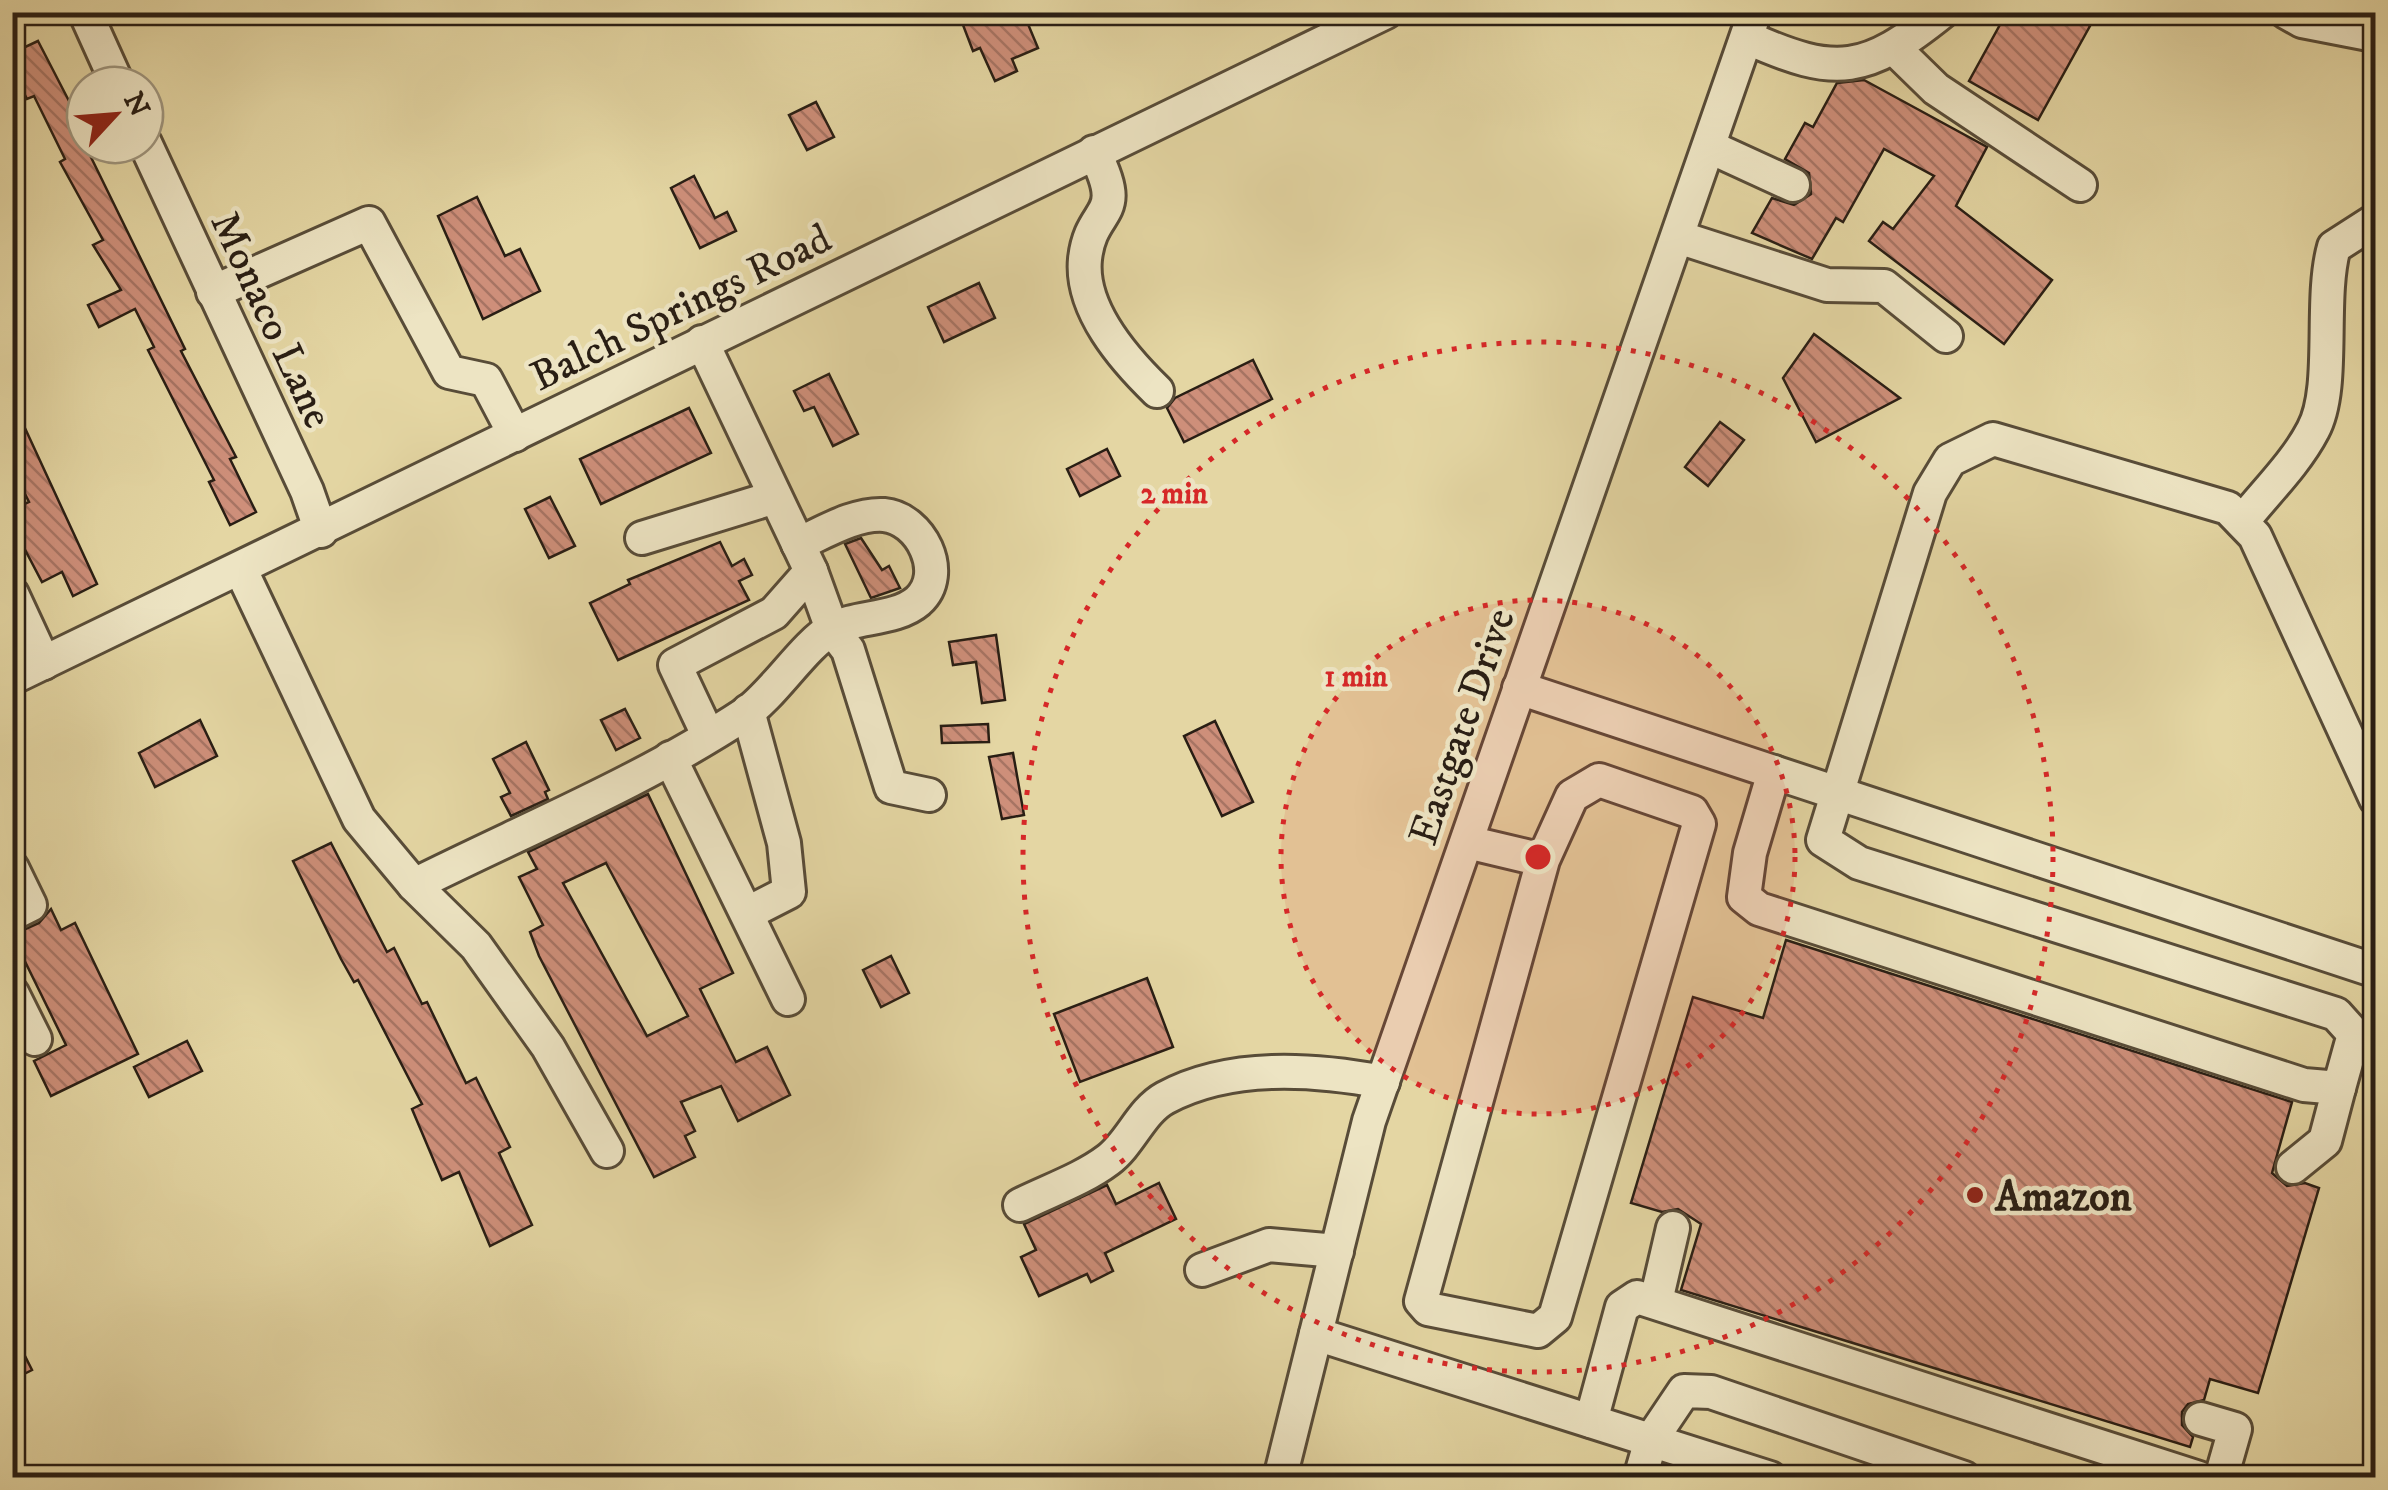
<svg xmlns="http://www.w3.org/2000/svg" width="2388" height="1490" font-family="'IM FELL DW Pica',serif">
  <defs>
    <pattern id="building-back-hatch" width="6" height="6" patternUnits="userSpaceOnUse" patternTransform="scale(2.5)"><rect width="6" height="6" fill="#ce8f7a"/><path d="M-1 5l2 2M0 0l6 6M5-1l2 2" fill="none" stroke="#a77463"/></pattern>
  </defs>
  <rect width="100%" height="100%" fill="#e4d6a3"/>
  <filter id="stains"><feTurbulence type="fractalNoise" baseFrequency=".002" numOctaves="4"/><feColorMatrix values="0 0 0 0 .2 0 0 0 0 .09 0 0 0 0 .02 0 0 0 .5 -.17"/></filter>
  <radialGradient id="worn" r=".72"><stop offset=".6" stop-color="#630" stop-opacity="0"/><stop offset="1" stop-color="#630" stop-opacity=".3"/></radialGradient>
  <!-- building -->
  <g fill="url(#building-back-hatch)" stroke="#291e14" stroke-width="2.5" fill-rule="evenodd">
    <polygon points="992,12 1023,12 1038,48 1012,59 1017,71 995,81 980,48 973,51 963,25"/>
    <polygon points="2007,12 2067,12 2090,26 2038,120 1969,81"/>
    <polygon points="38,41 85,132 85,145 185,349 181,351 236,457 230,459 256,512 230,525 209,482 214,480 148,350 154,347 135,309 99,327 88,305 121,290 93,245 103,240 60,162 65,159 34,96 27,99 12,69 12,53"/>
    <polygon points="1864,80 1987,147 1956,206 2052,280 2004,344 1869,241 1883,222 1893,229 1934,176 1884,149 1843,222 1836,218 1812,259 1752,233 1772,198 1794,205 1811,194 1809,173 1785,159 1805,123 1813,127 1837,83"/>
    <polygon points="816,102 834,137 807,150 789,115"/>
    <polygon points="694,176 715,218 727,212 736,231 700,248 671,188"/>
    <polygon points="477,197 505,256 520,249 540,291 483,319 438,216"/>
    <polygon points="979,283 995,318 944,342 928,307"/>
    <polygon points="1814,334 1900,398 1816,442 1783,378"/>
    <polygon points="1253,360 1272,399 1184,442 1167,408 1175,398"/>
    <polygon points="829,374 858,434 833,446 814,407 804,411 794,391"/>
    <polygon points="12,400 97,584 73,596 62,572 42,582 12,525 12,510 29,502 12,468"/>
    <polygon points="689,408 711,453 601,504 580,459"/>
    <polygon points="1720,422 1744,440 1708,486 1685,467"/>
    <polygon points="1107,449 1120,476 1080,496 1067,469"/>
    <polygon points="550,497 575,546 549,558 525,509"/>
    <polygon points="861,538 882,570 889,566 900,588 871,598 845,544"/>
    <polygon points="720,542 732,566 744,559 752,575 739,581 749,600 618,660 590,603 630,584 628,580"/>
    <polygon points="996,635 1005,700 982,703 976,662 953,665 949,642"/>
    <polygon points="625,709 640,738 616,750 601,720"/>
    <polygon points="200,720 217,756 155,787 139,753"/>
    <polygon points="1215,721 1253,802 1222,816 1184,736"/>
    <polygon points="988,724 989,742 942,743 941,726"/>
    <polygon points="526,742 549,790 545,792 548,799 511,816 501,797 510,793 493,759"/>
    <polygon points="1013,753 1024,815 1002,819 989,757"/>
    <path d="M 648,794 L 733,973 L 700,989 L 736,1062 L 767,1047 L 790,1095 L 738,1121 L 721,1086 L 681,1102 L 695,1131 L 685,1136 L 695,1157 L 654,1177 L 539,956 L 530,932 L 543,925 L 519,877 L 537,869 L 528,852 ZM 606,863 L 688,1016 L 647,1036 L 563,883 Z"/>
    <polygon points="331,843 387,952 394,948 422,1004 427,1002 466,1083 476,1078 510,1147 499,1153 532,1225 490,1246 459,1172 442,1180 412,1109 422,1104 358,980 354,982 341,959 293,861"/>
    <polygon points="51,909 61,930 75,923 138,1054 51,1096 34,1061 66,1045 12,935 39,923"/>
    <polygon points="1786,940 2292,1102 2272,1173 2287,1186 2305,1183 2319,1188 2258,1393 2210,1379 2204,1400 2188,1404 2182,1412 2182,1425 2193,1437 2190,1447 1681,1290 1701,1224 1678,1209 1662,1212 1631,1203 1693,997 1763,1018"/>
    <polygon points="891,956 909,993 881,1007 863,970"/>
    <polygon points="1147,978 1173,1047 1080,1082 1054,1014"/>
    <polygon points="187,1041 202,1071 149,1097 134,1067"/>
    <polygon points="1159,1183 1176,1219 1105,1253 1113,1271 1091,1282 1087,1274 1039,1296 1021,1257 1036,1250 1024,1224 1107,1185 1116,1204"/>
    <polygon points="12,1330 32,1370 12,1380"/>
  </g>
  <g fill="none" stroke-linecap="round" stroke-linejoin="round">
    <defs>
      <g id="minor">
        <polyline points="85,12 118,85"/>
        <polyline points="2286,12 2302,21 2369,34 2376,31"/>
        <path d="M 1748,38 C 1837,78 1866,73 1942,12"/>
        <polyline points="1894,48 1936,89 2080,185"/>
        <polyline points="145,143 307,491 321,531"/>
        <polyline points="1710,147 1793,185"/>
        <path d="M 1094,152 C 1129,220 1091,204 1085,259 C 1080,309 1124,359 1157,391"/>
        <polyline points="1678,237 1827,285 1884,286 1946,336"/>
        <polyline points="213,292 369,223 449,372 486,380 515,435"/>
        <polyline points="702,342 811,571 832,629 848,650 891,787 929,795"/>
        <path d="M 2242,522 C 2265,493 2296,463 2313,430 C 2336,388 2319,300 2334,247 L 2376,220"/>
        <polyline points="642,538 775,497"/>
        <polyline points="241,570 359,819 414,885 476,946 548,1047 607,1151"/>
        <polyline points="12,594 44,663"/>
        <polyline points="12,678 1386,12"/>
        <polyline points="1519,688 2376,971"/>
        <polyline points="708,735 675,665 774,613 811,571"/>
        <polyline points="670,758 788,999"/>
        <polyline points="1774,772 1750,853 1744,897 1759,909 2304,1085 2339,1088 2354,1034 2336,1014 1859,863 1823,840 1930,493 1950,460 1993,439 2228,508 2255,536 2376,799"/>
        <polyline points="1467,842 1543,860 1572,796 1599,780 1692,812 1699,824 1555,1317 1538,1331 1428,1309 1421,1301 1543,860"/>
        <polyline points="12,868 30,905 12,914"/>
        <path d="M 414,885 C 524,830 642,782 745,714 C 774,694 804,645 832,629 C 857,616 896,620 918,601 C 949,573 920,518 884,515 C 855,513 823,533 798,544"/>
        <polyline points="748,913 789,892 784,843 748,711"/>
        <polyline points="12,993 35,1039"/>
        <polyline points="2293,1167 2325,1141 2339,1088"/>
        <path d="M 1020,1205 C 1048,1191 1083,1179 1108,1160 C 1130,1144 1141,1111 1165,1098 C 1230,1063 1313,1069 1383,1082"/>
        <polyline points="1202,1270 1269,1245 1337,1251"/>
        <polyline points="1656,1301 1673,1228"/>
        <polyline points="1316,1334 1770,1478"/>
        <polyline points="2201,1419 2235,1429 2221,1478"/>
        <polyline points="1591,1421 1622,1307 1637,1297 2199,1478"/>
        <polyline points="1280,1478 1369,1121 1755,12"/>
        <polyline points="1640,1478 1651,1440 1684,1391 1711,1392 1964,1478"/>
      </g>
    </defs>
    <!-- minor casing -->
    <use href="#minor" stroke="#584c38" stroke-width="38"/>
    <!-- minor -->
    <use href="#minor" stroke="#ede4c3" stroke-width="32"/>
  </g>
  <!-- distance rings -->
  <circle cx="1538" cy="857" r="257" fill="#d62828" fill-opacity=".12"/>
  <g fill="none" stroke="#d62828" stroke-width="5" stroke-dasharray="5 10">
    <circle cx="1538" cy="857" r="257"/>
    <circle cx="1538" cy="857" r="515"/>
  </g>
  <!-- markers -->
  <circle fill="#8f2418" stroke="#ede4c3" stroke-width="4" cx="1975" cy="1195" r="10"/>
  <g text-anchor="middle" stroke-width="9" stroke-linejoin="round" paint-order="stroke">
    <!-- street labels -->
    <g font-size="42" fill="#291e14" stroke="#ede4c3">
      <text transform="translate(680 306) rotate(-26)" y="15">Balch Springs Road</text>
      <text transform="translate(273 319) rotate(65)" y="15">Monaco Lane</text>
      <text transform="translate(1460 726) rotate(-71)" y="15">Eastgate Drive</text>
    </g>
    <!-- poi labels -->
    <g font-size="42" font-weight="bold" fill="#291e14" stroke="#ede4c3" text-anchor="start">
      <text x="1995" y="1210">Amazon</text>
    </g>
  </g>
  <circle cx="1538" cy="857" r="15" fill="#d62828" stroke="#ede4c3" stroke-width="5"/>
  <g font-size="30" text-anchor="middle" font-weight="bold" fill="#d62828" stroke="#ede4c3" stroke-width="9" stroke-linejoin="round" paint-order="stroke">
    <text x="1174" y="503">2 min</text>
    <text x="1356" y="686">1 min</text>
  </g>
  <!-- margin -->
  <rect width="2388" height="1490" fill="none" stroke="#e4d6a3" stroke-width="50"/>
  <rect x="15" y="15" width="2358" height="1460" fill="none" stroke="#291e14" stroke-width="5"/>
  <rect x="25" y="25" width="2338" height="1440" fill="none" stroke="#291e14" stroke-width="2.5"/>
  <!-- north arrow -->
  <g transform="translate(115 115) rotate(64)"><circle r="48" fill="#ede4c3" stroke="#9f957d" stroke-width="2.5"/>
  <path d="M0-8L18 38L0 25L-18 38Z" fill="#8f2418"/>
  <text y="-15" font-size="28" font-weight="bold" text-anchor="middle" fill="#291e14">N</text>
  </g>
  <rect width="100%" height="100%" filter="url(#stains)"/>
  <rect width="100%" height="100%" fill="url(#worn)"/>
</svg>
